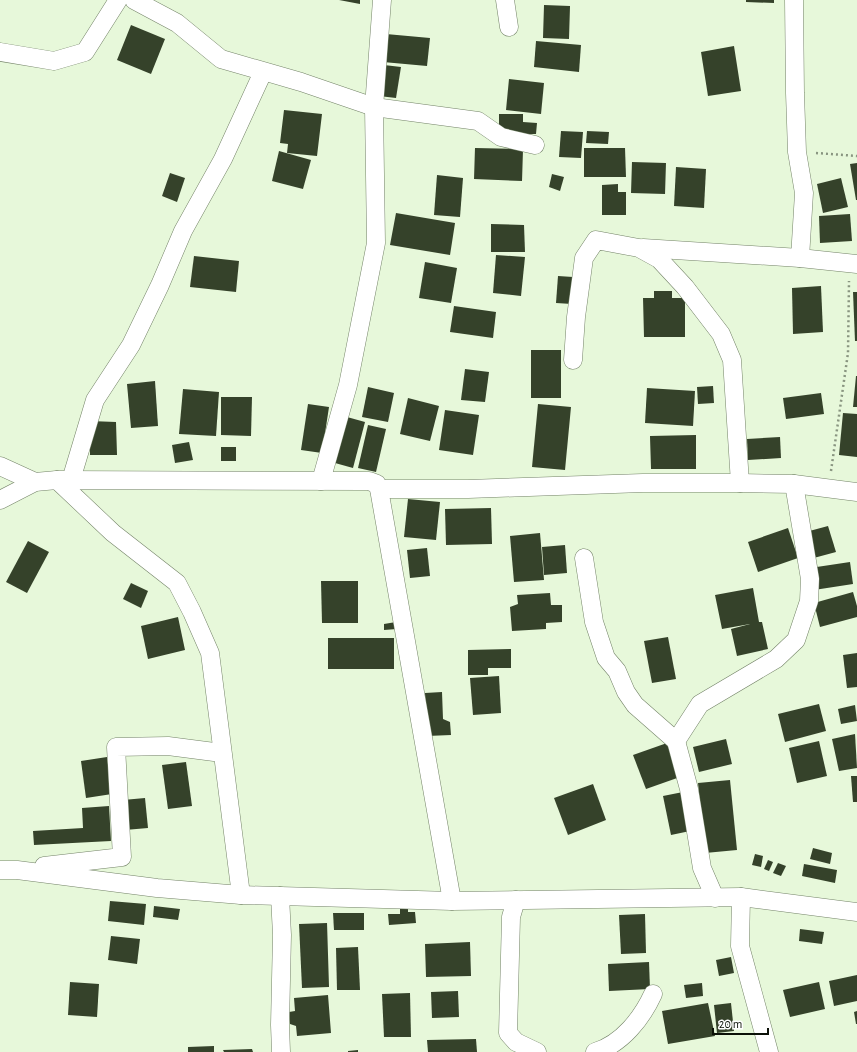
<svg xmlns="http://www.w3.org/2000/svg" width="857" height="1052" font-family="'Alegreya Sans',sans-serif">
  <rect width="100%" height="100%" fill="#e7f8da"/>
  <!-- building -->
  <g fill="#35422a">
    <polygon points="339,0 360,0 360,4"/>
    <polygon points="746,0 774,0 774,3 746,2"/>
    <polygon points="544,5 570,6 569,39 543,38"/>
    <polygon points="131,25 165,39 151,74 117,60"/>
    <polygon points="386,34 430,38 427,66 383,62"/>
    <polygon points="536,41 581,45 579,72 534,67"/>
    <polygon points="734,46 741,91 708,96 701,52"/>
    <polygon points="384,65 401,67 396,98 379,96"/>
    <polygon points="509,79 544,83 541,114 506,110"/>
    <polygon points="284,110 322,114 317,156 287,153 288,144 280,143"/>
    <polygon points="499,114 523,114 523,122 537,123 536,134 499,134"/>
    <polygon points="561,131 583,132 581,158 559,157"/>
    <polygon points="587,131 609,132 608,144 586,143"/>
    <polygon points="475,148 523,149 522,181 474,179"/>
    <polygon points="584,148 625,148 626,177 584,177"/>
    <polygon points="279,151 311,160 303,189 272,181"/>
    <polygon points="632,162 666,163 665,194 631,193"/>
    <polygon points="857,163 857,200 856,200 850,164"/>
    <polygon points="676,167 706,169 704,208 674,206"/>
    <polygon points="170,173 185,178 177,202 162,196"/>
    <polygon points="552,174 564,177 560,191 549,187"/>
    <polygon points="437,175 463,178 460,217 434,215"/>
    <polygon points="841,178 848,207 823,213 817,184"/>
    <polygon points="618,184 618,192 626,192 626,215 602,215 602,185"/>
    <polygon points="396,213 455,223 450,255 390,245"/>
    <polygon points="850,214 852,241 820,243 819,216"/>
    <polygon points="491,224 524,225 525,252 491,252"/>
    <polygon points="496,255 525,257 521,296 493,293"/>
    <polygon points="194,256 239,261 236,292 190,287"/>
    <polygon points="425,262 457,268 451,303 419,298"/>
    <polygon points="558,276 573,277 572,304 556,303"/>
    <polygon points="821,286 823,332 793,334 792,288"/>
    <polygon points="654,291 672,291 672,298 685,298 685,337 644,337 643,298 654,298"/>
    <polygon points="853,292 857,292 857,341 855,341"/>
    <polygon points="454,306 496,312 493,338 450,332"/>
    <rect x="531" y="350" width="30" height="48"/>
    <polygon points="465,369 489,372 485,402 461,400"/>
    <polygon points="856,376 857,376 857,407 853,407"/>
    <polygon points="155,381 158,426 131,428 127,384"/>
    <polygon points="713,386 714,403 698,404 697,387"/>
    <polygon points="368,387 394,393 388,422 362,417"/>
    <polygon points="647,388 695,391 693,426 645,423"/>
    <polygon points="183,389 219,392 216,436 179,434"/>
    <polygon points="821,393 824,414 786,419 783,398"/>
    <polygon points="221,397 252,397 251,436 221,435"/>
    <polygon points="408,398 439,406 430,441 400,434"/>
    <polygon points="308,404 329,407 322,453 301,450"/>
    <polygon points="538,404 571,407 565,470 532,467"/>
    <polygon points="445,410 479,415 473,455 439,450"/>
    <polygon points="843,413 857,414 857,457 839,455"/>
    <polygon points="347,417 365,422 353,468 335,463"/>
    <polygon points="90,421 116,422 117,455 90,455"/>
    <polygon points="368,425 386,429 376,472 358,468"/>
    <polygon points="696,435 696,469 651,469 650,436"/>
    <polygon points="780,437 781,458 748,460 747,439"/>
    <polygon points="189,442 193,460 175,463 172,445"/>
    <rect x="221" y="447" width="15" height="14"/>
    <polygon points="408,499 440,502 436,540 404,537"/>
    <polygon points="491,508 492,544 446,545 445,509"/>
    <polygon points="828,526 836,552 810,559 802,533"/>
    <polygon points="788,528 798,558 758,572 748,542"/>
    <polygon points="540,533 544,580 514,582 510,536"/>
    <polygon points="28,541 49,552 27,593 6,582"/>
    <polygon points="565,545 567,573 544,575 542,547"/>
    <polygon points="427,548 430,576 410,578 407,550"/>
    <polygon points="850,562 853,584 814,590 810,568"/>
    <polygon points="321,581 358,581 358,623 322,623"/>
    <polygon points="131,583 148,591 141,608 123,599"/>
    <polygon points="753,588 759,622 762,622 768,649 737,656 731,629 750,624 722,629 715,595"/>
    <polygon points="853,592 857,606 857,617 820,627 814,603"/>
    <polygon points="550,593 551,605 562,605 562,622 546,623 546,629 512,631 510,607 518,604 517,595"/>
    <polygon points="178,617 185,650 148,659 141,626"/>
    <polygon points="396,622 397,629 384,630 384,624"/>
    <polygon points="668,637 676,679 652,683 644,641"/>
    <rect x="328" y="638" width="66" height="31"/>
    <polygon points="511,649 511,668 488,668 488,675 468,675 468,650"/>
    <polygon points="857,653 857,687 847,688 843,655"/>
    <polygon points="499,676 501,713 473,715 470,678"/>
    <polygon points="442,692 443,719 450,722 451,735 427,736 425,693"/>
    <polygon points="819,704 826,731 785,742 778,714"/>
    <polygon points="855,705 857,721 841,724 838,709"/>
    <polygon points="855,734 857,768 839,771 832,739"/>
    <polygon points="726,739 732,764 699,772 693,747"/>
    <polygon points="819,741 827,776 797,783 789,748"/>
    <polygon points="667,743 680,777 646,789 633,755"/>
    <polygon points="107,757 112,794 86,798 81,761"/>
    <polygon points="186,762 192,806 168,809 162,765"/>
    <polygon points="851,776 857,776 857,802 853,802"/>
    <polygon points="730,780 737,850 705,853 698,783"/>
    <polygon points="593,784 606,820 568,835 554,798"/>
    <polygon points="683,792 690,831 671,835 663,796"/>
    <polygon points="145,798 148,828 125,830 123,800"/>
    <polygon points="109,806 111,841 34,845 33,831 83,828 82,808"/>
    <polygon points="813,848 832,853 830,864 810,859"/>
    <polygon points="755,854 763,856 761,867 752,865"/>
    <polygon points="768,860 773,862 769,871 764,869"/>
    <polygon points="778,863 786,866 781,876 773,873"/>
    <polygon points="804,864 837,870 835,883 802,876"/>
    <polygon points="110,901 146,904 144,925 108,921"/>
    <polygon points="408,904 408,912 415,912 416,923 389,925 388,914 400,914 400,905"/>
    <polygon points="154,906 180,909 178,920 153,917"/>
    <polygon points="333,913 364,913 364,930 334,930"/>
    <polygon points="645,914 646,953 621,954 619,915"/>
    <polygon points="327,923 329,987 302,988 299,924"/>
    <polygon points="800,929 824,932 822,944 799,941"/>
    <polygon points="111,936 140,939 137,964 108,960"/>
    <polygon points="470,942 471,976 426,977 425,944"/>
    <polygon points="358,947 360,990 337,990 336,948"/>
    <polygon points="731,957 734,973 719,976 716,960"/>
    <polygon points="649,962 650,989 609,991 608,964"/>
    <polygon points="857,975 857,1001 834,1006 829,981"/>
    <polygon points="70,982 99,984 97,1017 68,1015"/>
    <polygon points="819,982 825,1009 790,1017 783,990"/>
    <polygon points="702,983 703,996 686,998 684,985"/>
    <polygon points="458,991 459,1017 432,1018 431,992"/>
    <polygon points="410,993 411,1037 384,1037 382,994"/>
    <polygon points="328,995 331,1033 297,1036 296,1026 290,1024 289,1012 295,1011 294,998"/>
    <polygon points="708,1003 715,1036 668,1044 662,1011"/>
    <polygon points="731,1003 734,1031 717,1033 714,1005"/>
    <polygon points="857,1011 857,1024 856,1024 854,1012"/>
    <polygon points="476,1039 477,1052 428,1052 427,1040"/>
    <polygon points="214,1046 214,1052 188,1052 188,1047"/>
    <polygon points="252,1049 253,1052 224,1052 223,1050"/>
    <polygon points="358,1050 358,1052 348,1052 348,1051"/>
  </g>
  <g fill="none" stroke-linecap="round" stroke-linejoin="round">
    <defs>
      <g id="minor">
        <polyline points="134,0 177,23 221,59 301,82 374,107 478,121 501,137 535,145"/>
        <polyline points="505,0 509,27"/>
        <polyline points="794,0 795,93 797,152 804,193 800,258"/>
        <polyline points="0,52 54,61 85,52 118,0"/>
        <polyline points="643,248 800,258 857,264"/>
        <polyline points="573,360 576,317 584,258 596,240 639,248 659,259 685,287 721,334 732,360 740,483"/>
        <polyline points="0,466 35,482"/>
        <polyline points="57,480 113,533 177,583 192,612 210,653 241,895"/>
        <polyline points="71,480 95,400 131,345 160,285 183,231 223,159 263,72"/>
        <polyline points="321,481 348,385 376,243 374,107 382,0"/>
        <polyline points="379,489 468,489 643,483 740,483 794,484 857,492"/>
        <polyline points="0,500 35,482 57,480 369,481 377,484 379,489 452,901"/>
        <polyline points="584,558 594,622 606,658 617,671 626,692 635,705 676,741 700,704 776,659 796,640 809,601 810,579 794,484"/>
        <polyline points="676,741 689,789 702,868 715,898"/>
        <polyline points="44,866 122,857 116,747 168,746 222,753"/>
        <polyline points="0,870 17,870 157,888 241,895 452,901 741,897 857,912"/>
        <polyline points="280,896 282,935 280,1025 281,1052"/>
        <polyline points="741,897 740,946 769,1052"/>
        <polyline points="516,900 511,917 508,1033 516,1042 537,1052"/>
        <path d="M 595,1052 C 622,1044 642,1018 653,994"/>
      </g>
    </defs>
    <!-- minor casing -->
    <use href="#minor" stroke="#748368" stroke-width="19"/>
    <!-- path -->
    <g stroke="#899580" stroke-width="2.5" stroke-dasharray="2 3" stroke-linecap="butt">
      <polyline points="816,153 857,156"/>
      <polyline points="831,471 848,353 849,281"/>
    </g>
    <!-- minor -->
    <use href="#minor" stroke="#fff" stroke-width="18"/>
  </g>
  <!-- scale -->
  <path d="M713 1028v6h55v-6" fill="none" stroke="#0b1107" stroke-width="2"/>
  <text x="719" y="1028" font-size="12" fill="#0b1107" stroke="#ffffff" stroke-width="3" paint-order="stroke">20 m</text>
</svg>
